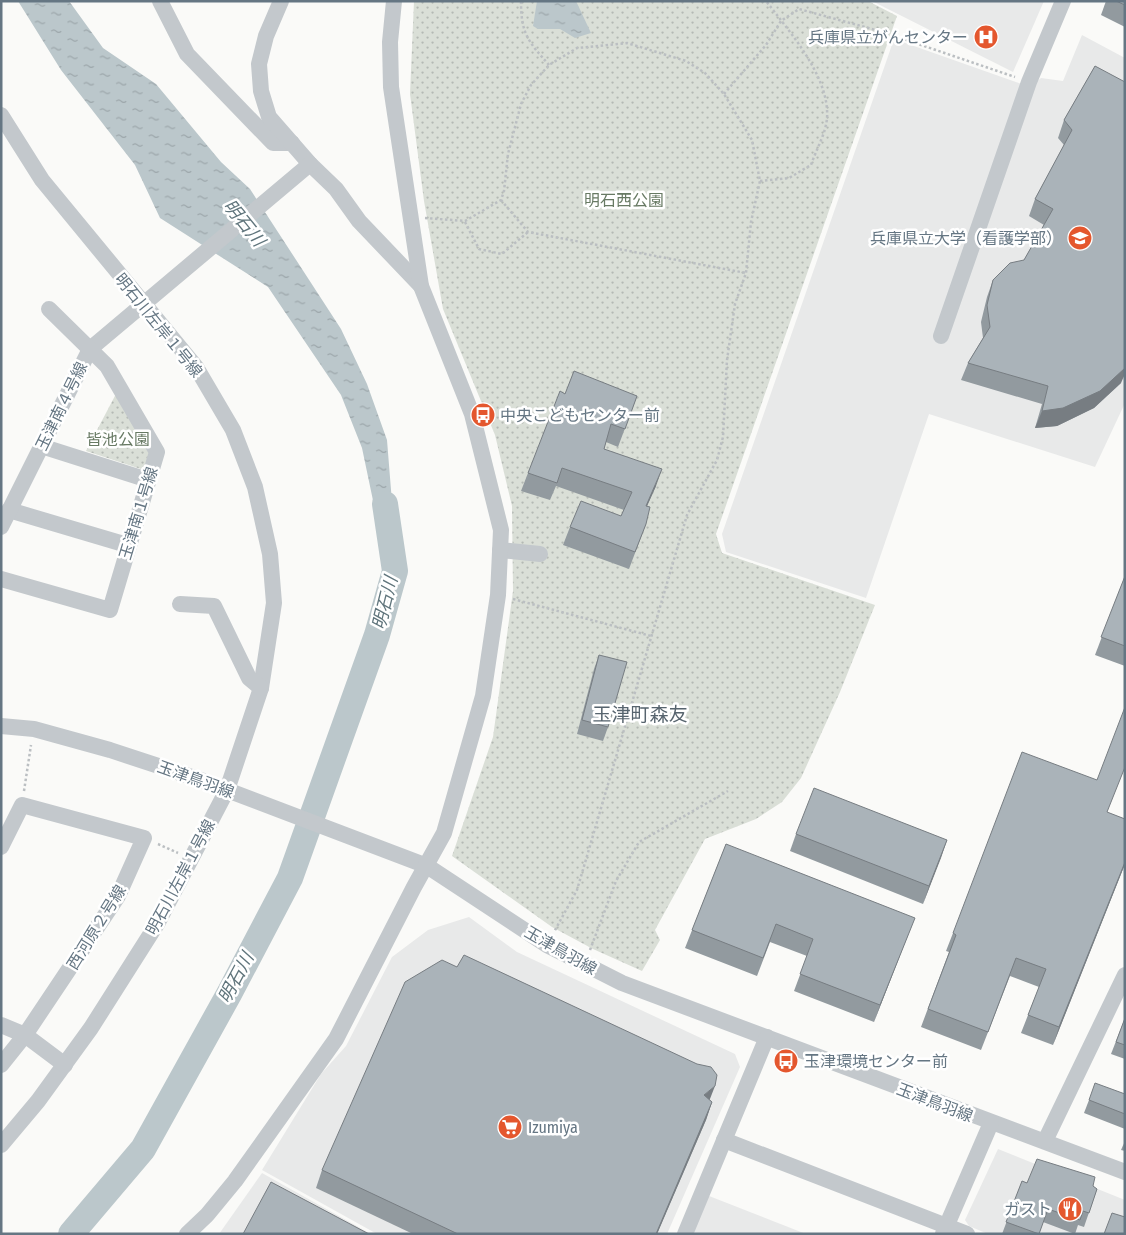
<svg xmlns="http://www.w3.org/2000/svg" width="1126" height="1235" font-family="'Fira Sans Condensed','Noto Sans JP',sans-serif">
  <defs>
    <pattern id="park-dots" width="8" height="8" patternUnits="userSpaceOnUse" patternTransform="scale(1.25)"><rect width="8" height="8" fill="#dadfd7"/><path d="M2 2h.1M6 6h.1" fill="none" stroke="#b4b9b4" stroke-width="1.8" stroke-linecap="round"/></pattern>
    <pattern id="water-ripples" width="26" height="14" patternUnits="userSpaceOnUse" patternTransform="scale(1.25)"><rect width="26" height="14" fill="#bbc7cb"/><path d="M2 4q2-2 4 0t4 0M15 11q2-2 4 0t4 0" fill="none" stroke="#9ca6aa"/></pattern>
  </defs>
  <rect width="100%" height="100%" fill="#fafaf8"/>
  <!-- built -->
  <g fill="#e8e9e9">
    <polygon points="872,1 1044,1 1013,72"/>
    <polygon points="1082,35 1125,58 1125,403 1095,467 929,414 866,598 726,552 722,534 894,39 1030,87 1041,78 1063,81"/>
    <polygon points="469,917 517,952 735,1054 740,1067 667,1234 377,1234 262,1170 321,1074 346,1046 392,957 428,930"/>
    <polygon points="998,1149 1125,1200 1125,1234 988,1234 969,1226 965,1220"/>
    <polygon points="262,1173 371,1234 219,1234"/>
    <polygon points="704,1194 806,1234 685,1234"/>
  </g>
  <!-- park -->
  <g fill="url(#park-dots)">
    <polygon points="414,1 868,1 897,16 716,534 722,553 875,605 840,692 801,778 782,802 756,819 705,839 655,930 660,940 642,971 593,949 552,927 452,856 493,737 513,591 512,506 495,435 443,309 424,201 410,94"/>
    <polygon points="117,392 153,457 144,470 86,451"/>
  </g>
  <!-- water -->
  <g fill="url(#water-ripples)">
    <polygon points="18,1 69,1 103,48 156,84 221,162 250,189 341,329 367,384 387,440 396,552 375,510 362,448 341,395 268,287 160,218 135,165 61,70"/>
    <polygon points="537,1 576,1 591,33 575,38 560,29 538,29 533,26"/>
  </g>
  <g fill="none" stroke-linecap="round" stroke-linejoin="round">
    <!-- river -->
    <polyline stroke="#bbc7cb" stroke-width="26" points="71,1234 143,1149 229,994 290,878 377,635 395,571 385,504"/>
    <!-- path -->
    <g stroke="#bbbfc2" stroke-width="2.5" stroke-dasharray="2.5 2.5" stroke-linecap="butt">
      <path d="M 521,1 C 521,34 528,41 549,65"/>
      <polyline points="724,94 766,45 781,21 799,9 883,32 1015,77"/>
      <path d="M 760,181 L 789,178 L 811,165 C 816,150 826,133 827,118 C 830,77 789,31 766,1"/>
      <polyline points="501,200 528,232 746,273"/>
      <polyline points="425,218 465,221 501,200 504,191 508,154 521,104 531,85 549,65 577,48 627,43 686,61 705,73 724,94 752,140 760,181 751,222 746,273 735,304 727,360 723,437 717,460 687,515 577,890 554,932"/>
      <polyline points="465,222 479,249 502,254 528,232"/>
      <polyline points="513,599 651,636"/>
      <polyline points="24,791 31,745"/>
      <polyline points="158,844 178,853"/>
      <polyline points="590,950 616,881 639,842 728,791"/>
    </g>
    <!-- minor -->
    <g stroke="#c3c8cc" stroke-width="16">
      <polyline points="160,1 187,54 273,143 292,143"/>
      <polyline points="281,1 266,36 259,64 261,91 269,117 310,164 336,189 359,221 421,286"/>
      <polyline points="1,115 42,180 196,367 233,430 255,487 270,554 274,603 261,688 227,790 157,924 91,1028 38,1101 1,1145"/>
      <polyline points="941,336 1029,82 1063,1"/>
      <polyline points="41,446 148,480"/>
      <polyline points="9,510 127,545"/>
      <polyline points="1,527 90,349 310,164"/>
      <polyline points="500,550 540,554"/>
      <polyline points="1,579 110,610 157,452 107,366 49,309"/>
      <polyline points="180,604 214,606 249,678 261,688"/>
      <polyline points="1,726 34,729 110,750 198,779 427,866 547,945 622,983 1125,1172"/>
      <polyline points="1,847 22,805 144,838 118,896 25,1035 1,1065"/>
      <polyline points="1,1025 25,1035 65,1065"/>
      <polyline points="724,1140 967,1234"/>
      <polyline points="1045,1141 1125,975"/>
      <polyline points="187,1234 207,1215 235,1181 336,1039 414,887 444,833 483,696 498,595 501,530 472,414 421,286 391,87 390,42 394,1"/>
      <polyline points="685,1234 767,1037"/>
      <polyline points="943,1234 991,1123"/>
    </g>
  </g>
  <!-- wall -->
  <g fill="#929a9f">
    <polygon points="1106,1 1125,1 1125,27 1101,15"/>
    <polygon points="1095,66 1121,383 1094,408 1057,426 1035,428 1042,404 961,380 968,363 983,338 981,322 987,297 993,280 1024,260 1044,225 1029,216 1035,199 1064,145 1058,138 1064,120"/>
    <polygon points="565,394 637,396 618,447 606,442 604,449 656,486 647,506 646,524 629,569 563,545 570,527 621,516 624,510 556,486 550,500 521,491 528,473"/>
    <polygon points="1125,576 1125,666 1095,655"/>
    <polygon points="599,655 608,727 603,741 577,734 594,669"/>
    <polygon points="1108,813 1125,819 1125,864 1053,1045 1021,1033 1039,987 1010,976 981,1050 921,1027 949,952 946,951 953,933"/>
    <polygon points="796,834 947,840 923,904 790,851"/>
    <polygon points="726,844 908,935 874,1022 794,991 807,956 770,942 757,976 685,948"/>
    <polygon points="1125,1018 1125,1059 1111,1054"/>
    <polygon points="1125,1094 1125,1129 1084,1113 1089,1100"/>
    <polygon points="710,1100 712,1102 706,1120 657,1234 413,1234 316,1188 322,1170"/>
    <polygon points="1125,1141 1125,1151 1121,1150"/>
    <polygon points="1022,1181 1027,1183 1093,1186 1097,1189 1084,1227 1078,1225 1075,1234 1043,1222 1039,1234 1002,1234"/>
  </g>
  <!-- shaded-wall -->
  <g fill="#777d82">
    <polygon points="1125,368 1125,374 1121,383 1094,408 1057,426 1035,428 1042,411"/>
    <polygon points="662,469 656,486 639,524 646,506"/>
    <polygon points="947,840 941,858 923,904 929,886"/>
    <polygon points="1125,862 1125,864 1053,1045 1059,1027"/>
    <polygon points="915,918 908,935 874,1022 880,1005"/>
    <polygon points="715,1086 708,1104 704,1095"/>
    <polygon points="712,1102 706,1120 657,1234 656,1234"/>
  </g>
  <!-- building -->
  <g fill="#aab3b9" stroke="#777d82">
    <polygon points="1116,1 1125,1 1125,5"/>
    <polygon points="1095,66 1125,82 1125,368 1100,391 1063,408 1042,411 1048,386 968,363 990,327 987,305 993,280 1010,263 1024,260 1053,209 1035,199 1072,130 1064,120"/>
    <polygon points="574,371 637,396 625,429 611,424 604,449 662,469 646,506 650,507 646,524 635,552 570,527 581,501 621,516 632,492 562,468 557,483 528,473 560,391 565,394"/>
    <polygon points="1125,576 1125,646 1101,637"/>
    <polygon points="599,655 627,662 608,727 582,720"/>
    <polygon points="1125,707 1125,767 1107,812 1125,819 1125,862 1059,1027 1028,1015 1046,969 1016,958 988,1032 928,1009 956,935 953,933 1022,752 1097,780"/>
    <polygon points="814,788 947,840 929,886 796,834"/>
    <polygon points="726,844 915,918 880,1005 800,974 813,939 776,924 763,958 692,930"/>
    <polygon points="464,955 697,1064 711,1067 717,1075 715,1086 704,1095 712,1102 656,1234 458,1234 322,1170 405,982 442,960 457,967"/>
    <polygon points="1125,1018 1125,1045 1116,1042"/>
    <polygon points="1095,1083 1125,1094 1125,1114 1089,1100"/>
    <polygon points="1037,1159 1095,1177 1093,1186 1097,1189 1089,1213 1083,1211 1080,1220 1048,1209 1039,1234 1006,1222 1022,1181 1027,1183"/>
    <polygon points="271,1182 369,1234 243,1234"/>
    <polygon points="1112,1213 1125,1217 1125,1234 1104,1234"/>
  </g>
  <!-- icons -->
  <defs>
    <symbol id="hospital-disc" viewBox="-11 -11 22 22"><circle r="9.5" fill="#e4572e" stroke="#fff"/><path d="M-5-5h3v3.5h4V-5h3V5h-3V1.5h-4V5h-3Z" fill="#fff"/></symbol>
    <symbol id="university-disc" viewBox="-11 -11 22 22"><circle r="9.5" fill="#e4572e" stroke="#fff"/><path d="M0-5L7-2L0 1L-7-2ZM-4 1L0 2.5L4 1V4Q0 6-4 4Z" fill="#fff"/></symbol>
    <symbol id="bus-disc" viewBox="-11 -11 22 22"><circle r="9.5" fill="#e4572e" stroke="#fff"/><path d="M-5-6H5V4H4V6H2V4H-2V6H-4V4H-5ZM-3.5-4V0h7V-4ZM-3.5 1.2v1.5H-2V1.2ZM2 1.2v1.5H3.5V1.2Z" fill="#fff"/></symbol>
    <symbol id="supermarket-disc" viewBox="-11 -11 22 22"><circle r="9.5" fill="#e4572e" stroke="#fff"/><path d="M-6-5.5h2.5l.6 2H6L4.5 2H-2.5L-4.4-4H-6ZM-1.5 3.2a1.3 1.3 0 1 0 .1 0ZM3 3.2a1.3 1.3 0 1 0 .1 0Z" fill="#fff"/></symbol>
    <symbol id="restaurant-disc" viewBox="-11 -11 22 22"><circle r="9.5" fill="#e4572e" stroke="#fff"/><path d="M-5-6h1v4h1v-4h1v4h1v-4h1v5L-1.5 .5V6h-2V.5L-5-1ZM5-6V6H3V1.5H1.5Q1.5-4 5-6Z" fill="#fff"/></symbol>
  </defs>
  <g fill-rule="evenodd">
    <use href="#hospital-disc" x="972" y="23" width="28" height="28"/>
    <use href="#university-disc" x="1066" y="224" width="28" height="28"/>
    <use href="#bus-disc" x="469" y="401" width="28" height="28"/>
    <use href="#bus-disc" x="772" y="1047" width="28" height="28"/>
    <use href="#supermarket-disc" x="496" y="1113" width="28" height="28"/>
    <use href="#restaurant-disc" x="1056" y="1195" width="28" height="28"/>
  </g>
  <g text-anchor="middle" stroke-width="5" stroke-linejoin="round" paint-order="stroke">
    <!-- poi labels -->
    <g font-size="16" fill="#657683" stroke="#fff" text-anchor="end">
      <text x="968" y="43">兵庫県立がんセンター</text>
      <text x="1062" y="244">兵庫県立大学（看護学部）</text>
      <text x="500" y="421" text-anchor="start">中央こどもセンター前</text>
      <text x="804" y="1067" text-anchor="start">玉津環境センター前</text>
      <text x="528" y="1133" text-anchor="start">Izumiya</text>
      <text x="1052" y="1215">ガスト</text>
    </g>
    <!-- park labels -->
    <g font-size="16" fill="#687a64" stroke="#fff">
      <text x="624" y="206">明石西公園</text>
      <text x="118" y="445">皆池公園</text>
    </g>
    <!-- street labels -->
    <g font-size="16" fill="#657683" stroke="#fff">
      <text transform="translate(159 325) rotate(51)" y="6">明石川左岸１号線</text>
      <text transform="translate(61 406) rotate(-64)" y="6">玉津南４号線</text>
      <text transform="translate(138 513) rotate(-73)" y="6">玉津南１号線</text>
      <text transform="translate(196 779) rotate(20)" y="6">玉津鳥羽線</text>
      <text transform="translate(180 877) rotate(-62)" y="6">明石川左岸１号線</text>
      <text transform="translate(96 927) rotate(-58)" y="6">西河原２号線</text>
      <text transform="translate(561 950) rotate(30)" y="6">玉津鳥羽線</text>
      <text transform="translate(935 1102) rotate(21)" y="6">玉津鳥羽線</text>
    </g>
    <!-- water labels -->
    <g font-size="18" font-style="italic" fill="#60757c" stroke="#fff">
      <text transform="translate(244 223) rotate(51)" y="6">明石川</text>
      <text transform="translate(385 603) rotate(-76)" y="6">明石川</text>
      <text transform="translate(236 978) rotate(-62)" y="6">明石川</text>
    </g>
    <!-- quarter labels -->
    <g font-size="19" fill="#57646e" stroke="#fff">
      <text x="640" y="721">玉津町森友</text>
    </g>
  </g>
  <!-- border -->
  <rect width="1126" height="1235" fill="none" stroke="#657683" stroke-width="5"/>
</svg>
